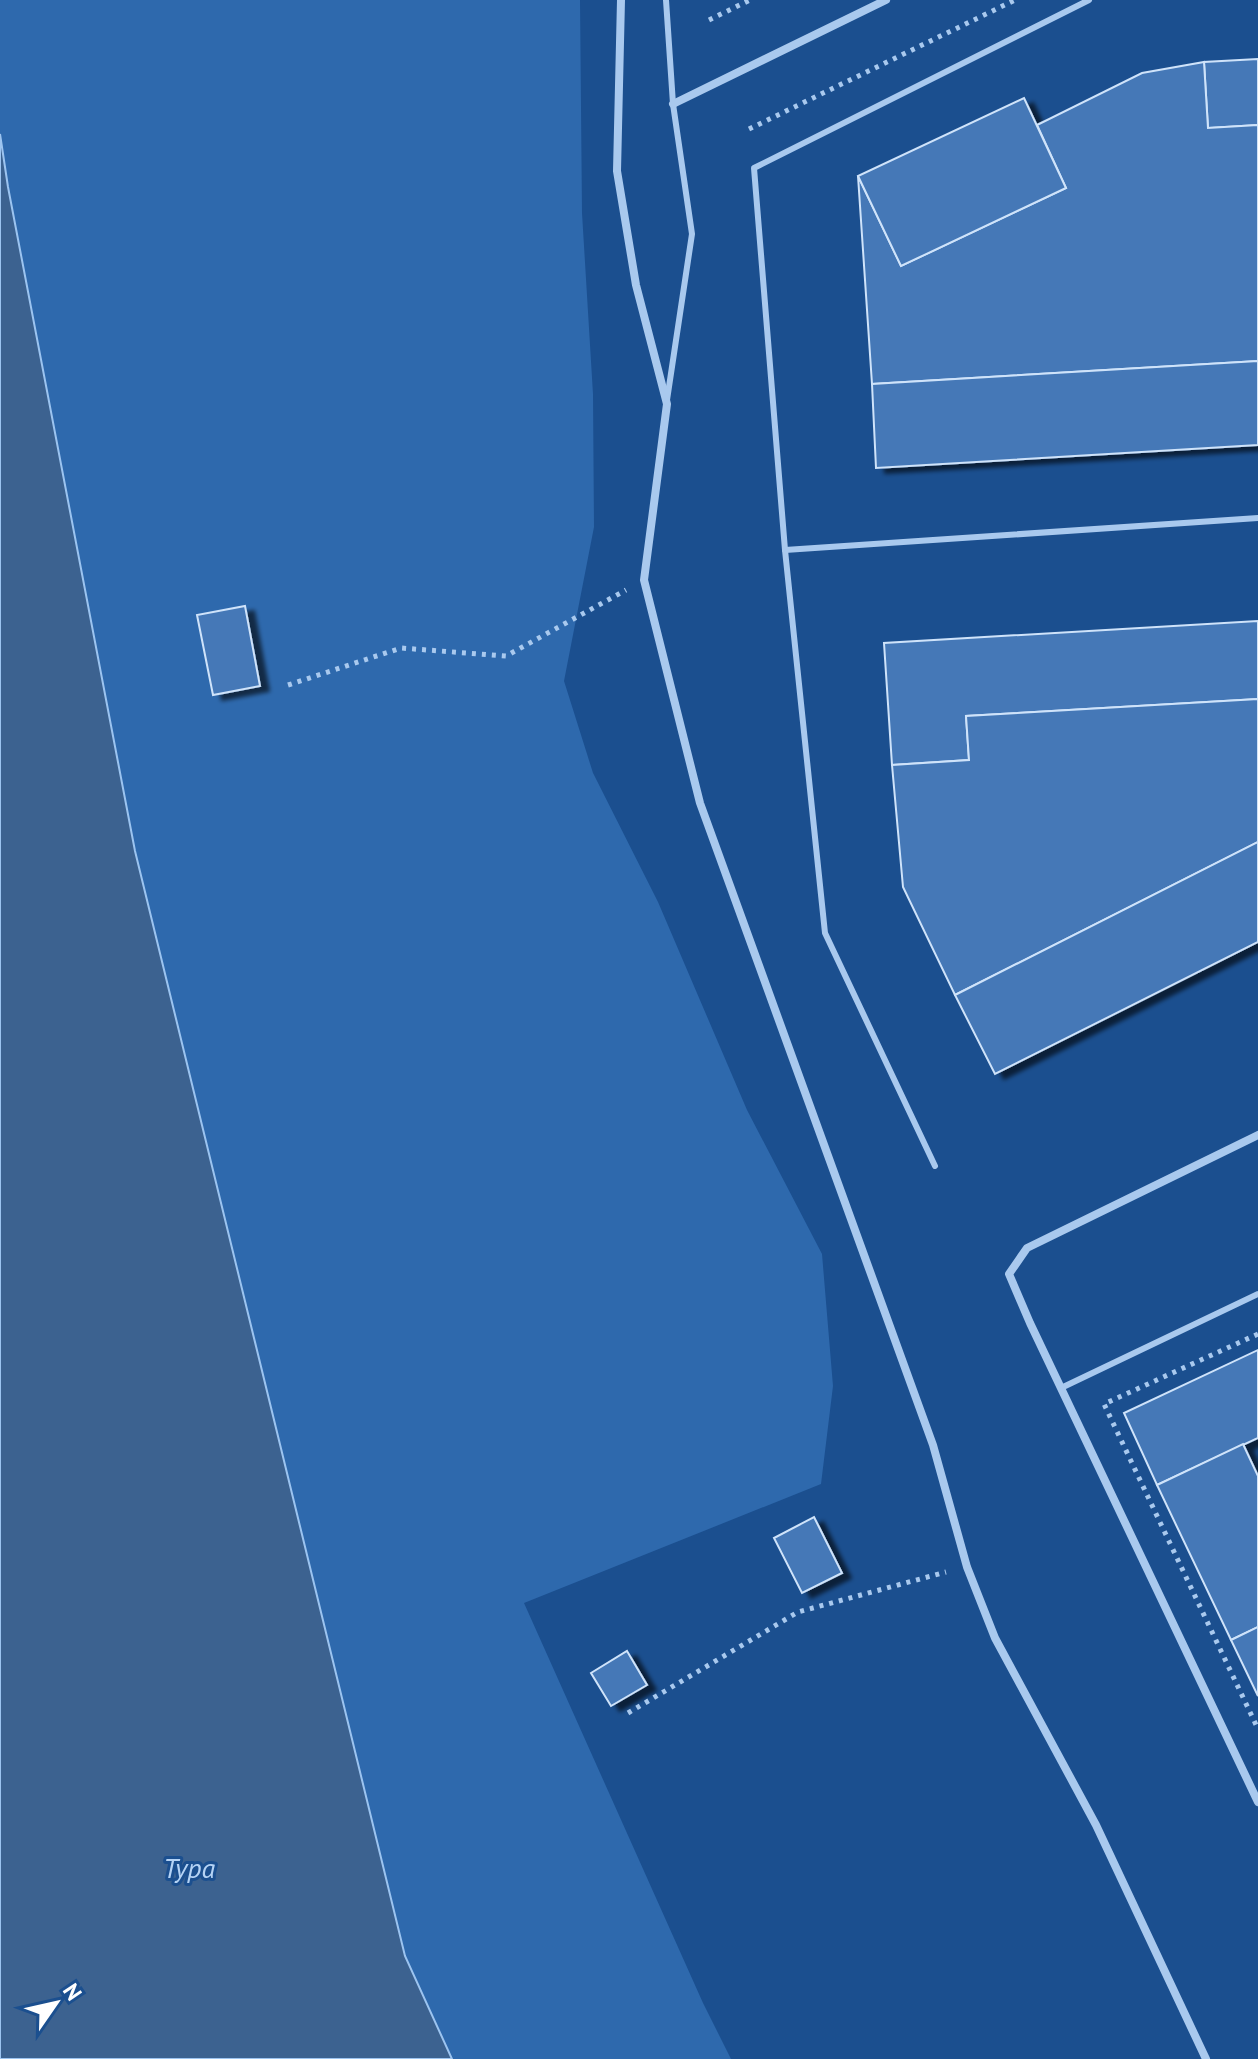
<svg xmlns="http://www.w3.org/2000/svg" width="1258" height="2059" font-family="'PT Sans',sans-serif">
  <defs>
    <filter id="shadow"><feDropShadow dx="9" dy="5" stdDeviation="2" flood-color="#0009"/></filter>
  </defs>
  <rect width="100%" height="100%" fill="#1b4f8f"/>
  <!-- green -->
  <polygon fill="#2e69ad" points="0,0 580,0 582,213 593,394 594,527 564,681 593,773 658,902 747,1110 822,1254 833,1386 821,1484 524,1603 703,2003 731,2059 452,2059 405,1956 135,851 8,187 0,134"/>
  <!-- water -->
  <polygon fill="#3c6290" stroke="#9cc4f0" stroke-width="2" points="0,134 8,187 135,851 405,1956 452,2059 0,2059"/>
  <!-- building -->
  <g fill="#4478b7" stroke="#cfe3fa" stroke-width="2" filter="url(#shadow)">
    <polygon points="1258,59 1258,125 1208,128 1204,62"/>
    <polygon points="1204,62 1208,128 1258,125 1258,361 872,384 858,176 901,266 1066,188 1037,125 1142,73"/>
    <polygon points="1024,98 1066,188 901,266 858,176"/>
    <polygon points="1258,361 1258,445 876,468 872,384"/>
    <polygon points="245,606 260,686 213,695 197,615"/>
    <polygon points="1258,621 1258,699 966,716 969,760 892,765 884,643"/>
    <polygon points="1258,699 1258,842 955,995 903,887 892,765 969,760 966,716"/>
    <polygon points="1258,842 1258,942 995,1074 955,995"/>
    <polygon points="1258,1350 1258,1438 1157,1485 1124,1413"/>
    <polygon points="1243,1444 1258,1476 1258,1627 1231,1640 1157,1485"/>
    <polygon points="814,1517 842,1573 802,1593 774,1538"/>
    <polygon points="1258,1627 1258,1696 1231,1640"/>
    <polygon points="627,1651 647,1685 611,1706 591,1673"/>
  </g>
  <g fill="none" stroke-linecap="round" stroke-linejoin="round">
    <!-- path -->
    <g stroke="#a9c9ee" stroke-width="5" stroke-dasharray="4 6" stroke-linecap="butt">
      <polyline points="709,20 750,0"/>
      <polyline points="749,129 1015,0"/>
      <polyline points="288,685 401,648 506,656 626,590"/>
      <polyline points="1258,1334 1104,1404 1258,1729"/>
      <polyline points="628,1713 798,1612 946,1572"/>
    </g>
    <!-- service -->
    <g stroke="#a9c9ee" stroke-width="6">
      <polyline points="666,0 673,104 692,234 667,400"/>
      <polyline points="785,550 1258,518"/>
      <polyline points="935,1166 825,933 785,550 754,168 1089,0"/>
      <polyline points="1061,1388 1258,1294"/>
    </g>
    <!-- minor -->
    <g stroke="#a9c9ee" stroke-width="8">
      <polyline points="621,0 617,171 636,285 667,404 644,580 700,803 933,1445 967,1567 995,1638 1096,1825 1206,2059"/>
      <polyline points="673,104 886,0"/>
      <polyline points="1258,1135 1027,1248 1009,1274 1030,1323 1258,1802"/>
    </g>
  </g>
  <g text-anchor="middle" stroke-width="6" stroke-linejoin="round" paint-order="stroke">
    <!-- water labels -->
    <g font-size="28" font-style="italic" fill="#b5d3f5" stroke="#1b4f8f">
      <text x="189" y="1878">Тура</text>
    </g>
  </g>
  <!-- north arrow -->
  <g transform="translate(56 2003) rotate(56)" stroke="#1b4f8f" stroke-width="6" paint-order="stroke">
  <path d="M0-6L14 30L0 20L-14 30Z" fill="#ffffff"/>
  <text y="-12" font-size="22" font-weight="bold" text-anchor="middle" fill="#ffffff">N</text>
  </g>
</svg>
